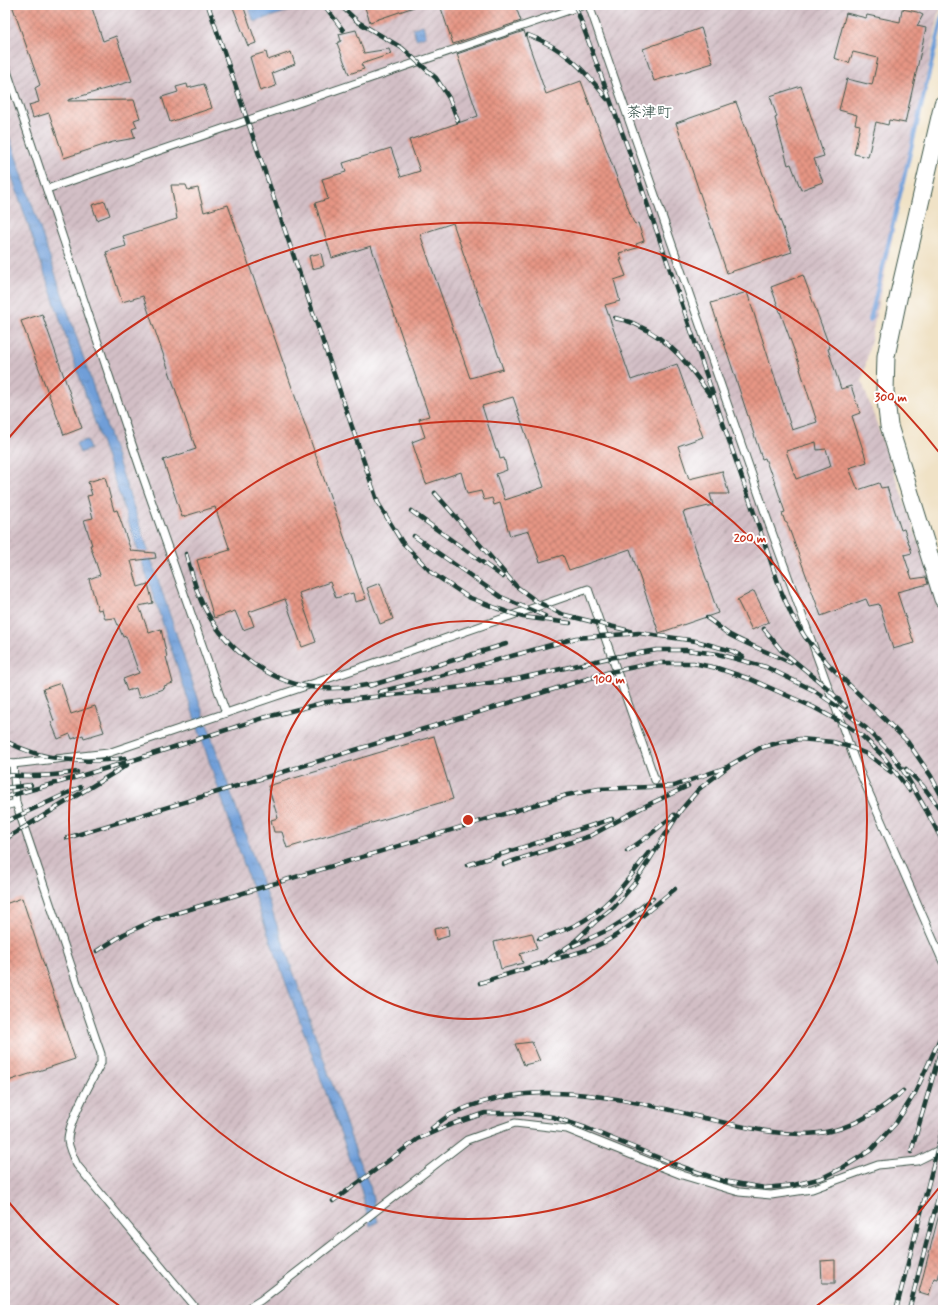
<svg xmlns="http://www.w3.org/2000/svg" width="948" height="1315" font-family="Mynerve,'Klee One',sans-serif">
  <defs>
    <pattern id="industrial-furrows" width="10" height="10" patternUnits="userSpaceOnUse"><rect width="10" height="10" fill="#d2bec5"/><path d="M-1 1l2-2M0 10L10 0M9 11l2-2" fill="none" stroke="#aa9ca1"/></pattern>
    <pattern id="water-ripples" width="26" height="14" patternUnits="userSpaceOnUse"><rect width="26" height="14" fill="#709ed8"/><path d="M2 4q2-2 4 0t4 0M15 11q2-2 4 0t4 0" fill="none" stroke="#5b82b0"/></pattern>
    <pattern id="building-cross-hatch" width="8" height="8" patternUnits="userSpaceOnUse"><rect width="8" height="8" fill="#e69584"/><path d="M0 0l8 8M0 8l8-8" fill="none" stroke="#ba7b6d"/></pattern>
  </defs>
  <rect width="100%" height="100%" fill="#fff"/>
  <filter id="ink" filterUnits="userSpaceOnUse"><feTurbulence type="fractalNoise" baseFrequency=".025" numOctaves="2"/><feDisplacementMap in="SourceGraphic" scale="8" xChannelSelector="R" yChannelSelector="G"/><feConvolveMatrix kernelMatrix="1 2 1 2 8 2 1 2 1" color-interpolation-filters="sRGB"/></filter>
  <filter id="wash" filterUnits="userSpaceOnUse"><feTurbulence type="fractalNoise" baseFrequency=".012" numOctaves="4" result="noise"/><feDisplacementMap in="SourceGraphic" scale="16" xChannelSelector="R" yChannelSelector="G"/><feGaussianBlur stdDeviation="0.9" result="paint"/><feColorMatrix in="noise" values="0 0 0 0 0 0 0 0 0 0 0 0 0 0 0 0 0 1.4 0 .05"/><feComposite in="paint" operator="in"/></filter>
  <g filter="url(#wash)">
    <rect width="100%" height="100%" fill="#f0e2c6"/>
    <!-- industrial -->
    <polygon fill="url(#industrial-furrows)" points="5,5 941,5 862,382 943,611 943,1310 5,1310"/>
    <!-- water -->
    <g fill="url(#water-ripples)" stroke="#486e86">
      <polygon points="248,5 294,5 295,9 254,22"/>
      <polygon points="423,25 426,36 416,39 413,28"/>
      <polygon points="5,124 191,678 359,1161 370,1186 378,1222 370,1226 361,1189 260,912 5,156"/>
      <polygon points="87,440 90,449 80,453 76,443"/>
    </g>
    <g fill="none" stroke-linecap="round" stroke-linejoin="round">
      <!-- stream -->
      <polyline stroke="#709ed8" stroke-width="4" points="870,320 943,15"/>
    </g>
    <g id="blocks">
      <!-- building -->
      <g fill="url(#building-cross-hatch)" fill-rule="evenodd">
        <polygon points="12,5 91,5 103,41 116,36 132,81 68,100 68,101 134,100 140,118 134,120 137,127 132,129 135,138 113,142 64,158 49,113 33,118 29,105 39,102 35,88 40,85"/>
        <polygon points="232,5 243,5 256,43 248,46"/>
        <polygon points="364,5 413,5 414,7 370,22"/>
        <polygon points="440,5 515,5 521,21 453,44"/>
        <polygon points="902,9 917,12 923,15 917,26 926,28 905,123 889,120 888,125 876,122 868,157 854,154 860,125 855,124 857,115 839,110 847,79 872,85 878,58 853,52 849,63 834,58 846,13 866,18 867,15 900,22"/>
        <polygon points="701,28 713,63 654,81 643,49"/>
        <polygon points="356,30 364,53 389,49 391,54 361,64 364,69 349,74 337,43 341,41 339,34"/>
        <path d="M 524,31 L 546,94 L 581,81 L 633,221 L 635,224 L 638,223 L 644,241 L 636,244 L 637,248 L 619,253 L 622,260 L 620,260 L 626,276 L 614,280 L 620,301 L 605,305 L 631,380 L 677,364 L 703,437 L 678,446 L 689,479 L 722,471 L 729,494 L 710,494 L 713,505 L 683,512 L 718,613 L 659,633 L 630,549 L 569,570 L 563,555 L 540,562 L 529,531 L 510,536 L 500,503 L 494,505 L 492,498 L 484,500 L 481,491 L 467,494 L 461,472 L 426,484 L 412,442 L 425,437 L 419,419 L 429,416 L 371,246 L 332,258 L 315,203 L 328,199 L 322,179 L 346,172 L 343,163 L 391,148 L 401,177 L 420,171 L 409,140 L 478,116 L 457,54 ZM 453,223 L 503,369 L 470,378 L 420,234 ZM 513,397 L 544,487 L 505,500 L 496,474 L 507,470 L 504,458 L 500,459 L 498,450 L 496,450 L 482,406 Z"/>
        <polygon points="266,52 268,60 291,52 295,64 272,73 276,86 260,91 250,57"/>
        <polygon points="187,84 188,88 204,84 212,108 170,122 162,97 178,92 176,87"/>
        <polygon points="801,86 824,156 814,159 823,182 801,190 791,164 788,165 775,118 777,117 770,96"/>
        <polygon points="736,102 792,252 727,273 676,123"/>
        <polygon points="171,185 186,185 188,190 198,188 204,212 228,205 366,599 355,602 353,593 336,598 330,582 299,593 316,642 302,647 285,599 249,612 254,626 243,630 235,611 214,618 197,560 230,550 215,507 182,517 163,460 196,449 143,296 122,302 106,252 126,246 123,236 177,219"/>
        <polygon points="105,201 110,215 97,220 92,205"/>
        <polygon points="321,253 324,266 312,269 309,256"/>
        <path d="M 803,275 L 830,348 L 828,349 L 841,389 L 851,386 L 860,413 L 852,416 L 867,462 L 849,468 L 858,490 L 879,483 L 881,488 L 887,487 L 901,530 L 904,529 L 912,553 L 904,555 L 912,579 L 926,577 L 928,584 L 897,592 L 914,643 L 893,649 L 879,604 L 869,606 L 866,599 L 821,616 L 787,523 L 785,522 L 782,513 L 785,512 L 771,471 L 770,472 L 765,458 L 762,459 L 711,303 L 747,292 L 792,430 L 817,422 L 800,369 L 801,369 L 771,287 ZM 816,442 L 817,450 L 826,449 L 831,466 L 796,479 L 786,451 Z"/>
        <polygon points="42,314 82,428 64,435 21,321"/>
        <polygon points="105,477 114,511 117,510 131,551 155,553 156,558 131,561 138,587 148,584 153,603 139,606 149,633 161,629 167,657 166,657 173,683 164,686 165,688 139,698 136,688 127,691 123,679 139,673 126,636 123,637 115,618 105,619 102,609 98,610 89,579 100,575 90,545 92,545 84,520 93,518 87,496 92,495 88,482"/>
        <polygon points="380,583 393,619 380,624 367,588"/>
        <polygon points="754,591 769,622 752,630 737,600"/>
        <polygon points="61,683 71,714 95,706 104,732 84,738 83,735 72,739 70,734 58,739 51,722 54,721 43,689"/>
        <polygon points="434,736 453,799 287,848 282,832 274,832 271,820 278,818 268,786"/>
        <polygon points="22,898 75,1059 5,1082 5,904"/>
        <polygon points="448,926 449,936 436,940 434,929"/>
        <polygon points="532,933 537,949 520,954 523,963 501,969 494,942"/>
        <polygon points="532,1042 540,1061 524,1065 515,1044"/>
        <polygon points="939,1214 943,1214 943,1260 938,1279 934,1278 929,1295 919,1292"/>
        <polygon points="835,1260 835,1283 822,1283 821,1261"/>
      </g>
    </g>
  </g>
  <g filter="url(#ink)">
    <use href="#blocks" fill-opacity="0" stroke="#3e564a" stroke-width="1"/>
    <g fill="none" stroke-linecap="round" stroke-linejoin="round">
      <defs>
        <g id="service">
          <polyline points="589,5 769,524 855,761 943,962"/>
          <polyline points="5,65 143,477 226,713"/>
          <polyline points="47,189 584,5"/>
          <polyline points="5,762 13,764 108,753 383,660 588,589 655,780"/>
          <path d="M 16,803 L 101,1054 L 101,1063 C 92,1080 67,1124 68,1141 C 69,1149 73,1157 77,1165 L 197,1310"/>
          <polyline points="5,806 16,803 13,764"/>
          <polyline points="245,1310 261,1300 467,1140 515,1123 567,1129 682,1175 739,1192 771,1195 812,1189 878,1165 917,1161 943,1148"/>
        </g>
        <polyline id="tertiary" points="943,104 899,294 886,356 885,391 889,426 943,599"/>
      </defs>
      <!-- service casing -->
      <use href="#service" stroke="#3e564a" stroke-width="9"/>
      <!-- tertiary casing -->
      <use href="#tertiary" stroke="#3e564a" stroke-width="19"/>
      <!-- service -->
      <use href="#service" stroke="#fff" stroke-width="7"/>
      <!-- tertiary -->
      <use href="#tertiary" stroke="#fff" stroke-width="17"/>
      <defs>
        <g id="rail">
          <polyline points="208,5 378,503 402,542 432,573 468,597 496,608 523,617 570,623"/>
          <polyline points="324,5 343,30"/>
          <polyline points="340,5 358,22 402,48 436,78 449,98 458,121"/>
          <polyline points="575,5 629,151 781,591 792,616 805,637 830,666 907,741 931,776 943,799"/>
          <path d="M 528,35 C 564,48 584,69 607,99"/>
          <path d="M 615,318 C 622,320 629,321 635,324 C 671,340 688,364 710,395"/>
          <polyline points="435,493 516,586 536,601 561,614 630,631"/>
          <polyline points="411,511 503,577"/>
          <polyline points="414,536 501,597 545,616"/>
          <path d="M 186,554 C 191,570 195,588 202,603 C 222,645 265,681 311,687 C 332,690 354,687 375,684"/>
          <path d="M 707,618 C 715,623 722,630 730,635 C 750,646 771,653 791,663"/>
          <polyline points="764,629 781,650 826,687 846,707"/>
          <polyline points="369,686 506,644"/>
          <polyline points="379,692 411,684 576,638 639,633 696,641 732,651 743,657"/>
          <path d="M 5,741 C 44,761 82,764 125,758"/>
          <polyline points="906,769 923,786 943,813"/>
          <path d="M 5,775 C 29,777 53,776 77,772"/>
          <polyline points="5,788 31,785"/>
          <polyline points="5,797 67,780 137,759 263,718 326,702 440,690 517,679 609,658 657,650 686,650 718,654 766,667 815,691 838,707 866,728 891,753 904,772 926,810 943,842"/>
          <polyline points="5,822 81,787"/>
          <polyline points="67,838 610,672 654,663 693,663 717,668 750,679 813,707 846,725 862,736 883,756 909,790"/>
          <polyline points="5,839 127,765"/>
          <polyline points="627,851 647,837 674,815"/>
          <polyline points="504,864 590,836 641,808 688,786"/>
          <polyline points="467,865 612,819"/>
          <path d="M 539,939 C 557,932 577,927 592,915 C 615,899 632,874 649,852"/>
          <polyline points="573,946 610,929 626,919 653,898"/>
          <polyline points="97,951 124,934 157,919 567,795 599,789 674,786 727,767"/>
          <path d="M 552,960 C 571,955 591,950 608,940 C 632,927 653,906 675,889"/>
          <polyline points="480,983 543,963 572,944 595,922 614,907 634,884 681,810 699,789 730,765 760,748 781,742 800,739 833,742 850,747 867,754 891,772"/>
          <path d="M 432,1128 C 439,1123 446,1116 454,1113 C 533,1075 624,1099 704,1118 C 747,1127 791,1141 835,1130 C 861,1123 883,1108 903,1091"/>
          <polyline points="911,1152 943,1042"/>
          <polyline points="333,1201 418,1139 447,1126 485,1113 521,1113 553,1117 586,1128 674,1164 723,1181 765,1188 794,1185 822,1178 844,1167 871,1150 896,1123 915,1093 943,1032"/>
          <polyline points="896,1310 943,1127"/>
          <polyline points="909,1310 943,1179"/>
        </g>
      </defs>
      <!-- rail casing -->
      <use href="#rail" stroke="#1f3d34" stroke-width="4.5"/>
      <!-- rail -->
      <use href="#rail" stroke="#fff" stroke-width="3" stroke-dasharray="9" stroke-linecap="butt"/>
    </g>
  </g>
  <!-- distance rings -->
  <g fill="none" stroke="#c8321e" stroke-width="2">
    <circle cx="468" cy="820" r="199"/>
    <circle cx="468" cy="820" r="399"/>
    <path d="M942 1184A598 598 0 0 1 811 1310M125 1310A598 598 0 0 1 7 1200M7 440A598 598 0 0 1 942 456"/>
  </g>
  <g text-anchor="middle" stroke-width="4" stroke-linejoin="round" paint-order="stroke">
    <!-- neighbourhood labels -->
    <g font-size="15" fill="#1f3d34" stroke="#fff">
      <text x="649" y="117">茶津町</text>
    </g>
  </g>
  <circle cx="468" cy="820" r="6" fill="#c8321e" stroke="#fff" stroke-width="2"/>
  <g font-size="12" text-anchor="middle" font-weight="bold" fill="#c8321e" stroke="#fff" stroke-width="4" stroke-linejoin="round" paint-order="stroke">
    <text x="891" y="401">300 m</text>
    <text x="750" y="542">200 m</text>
    <text x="609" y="683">100 m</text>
  </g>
  <!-- margin -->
  <rect width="948" height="1315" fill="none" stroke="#fff" stroke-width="20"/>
</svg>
